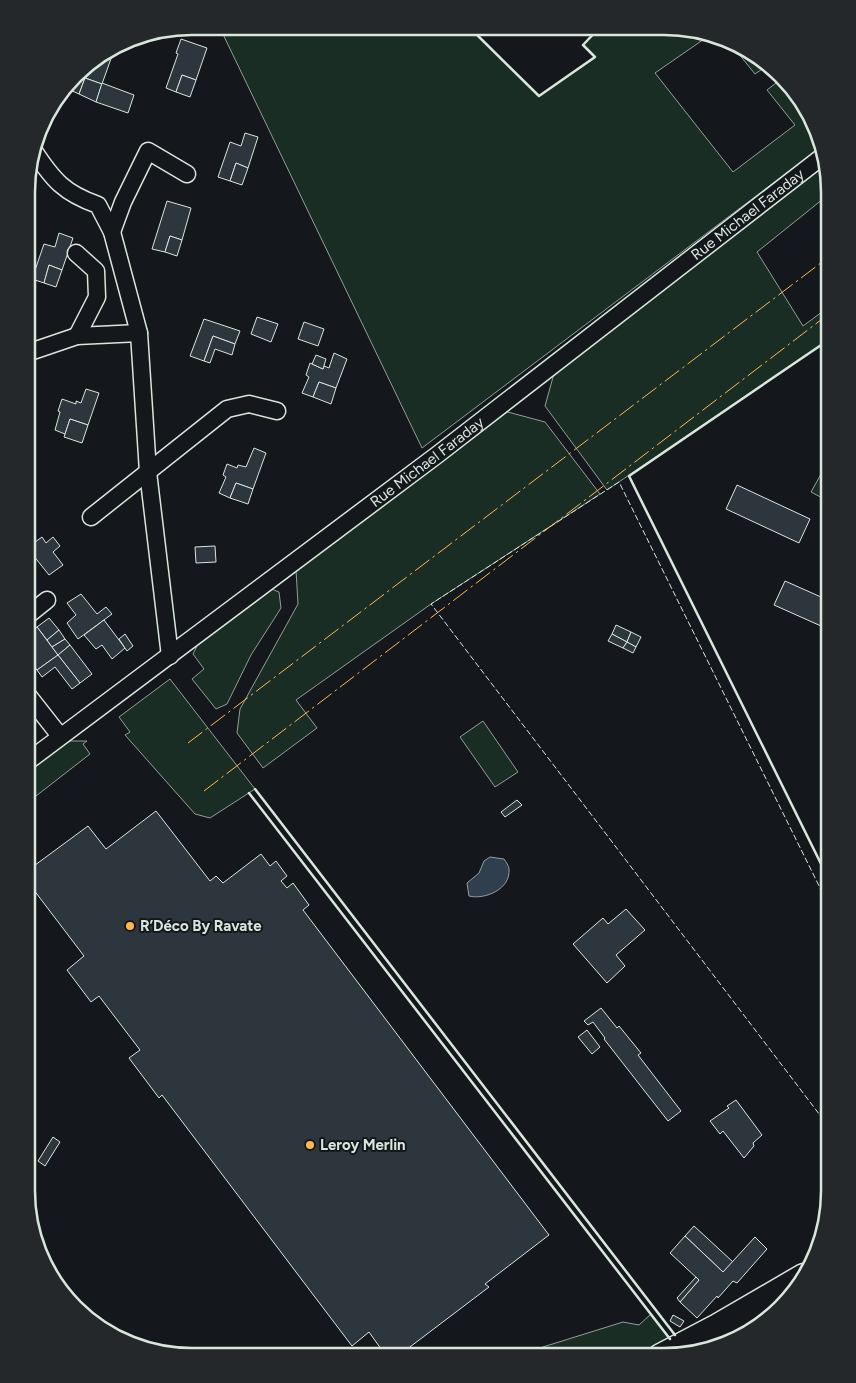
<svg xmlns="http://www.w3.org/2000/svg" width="856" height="1383" font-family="Figtree,sans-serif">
  <rect width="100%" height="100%" fill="#14181c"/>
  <!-- green -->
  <g fill="#1a2d24" stroke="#939e99">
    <polygon points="219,26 469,27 539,96 595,58 583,45 600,27 686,28 707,37 655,73 733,172 795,125 767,90 780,80 817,129 821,147 422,448"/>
    <polygon points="734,48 765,61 768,65 755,74"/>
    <polygon points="824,165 830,198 823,199 757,252 803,326 830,306 830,339 607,490 545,406 555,370"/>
    <polygon points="504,411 545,422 600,494 431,604 296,700 317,728 263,768 237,733 240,709 298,604 296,570"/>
    <polygon points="830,458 830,502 811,492"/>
    <polygon points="269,588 279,592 281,608 251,655 227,704 216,709 192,679 204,669 193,654 200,640"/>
    <polygon points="170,679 255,789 210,818 195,814 125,735 130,732 119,717"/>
    <polygon points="483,721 518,772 495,787 460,737"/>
    <polygon points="68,741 87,741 83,744 90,754 27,803 27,773"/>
    <polygon points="651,1314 670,1339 629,1357 514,1356 623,1322 639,1325"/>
  </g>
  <!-- water -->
  <path fill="#2f3f4d" stroke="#939e99" d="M 490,857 L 504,859 C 506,862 509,866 509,869 C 511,889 485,900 469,896 L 467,883 L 479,873 L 484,861 Z"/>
  <!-- building -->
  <g fill="#2c363c" stroke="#d8e6dc">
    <polygon points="181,39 207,48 196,80 182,75 176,92 166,88 178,54 176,53"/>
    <polygon points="109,51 113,53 102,84 85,78 79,94 68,89 71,83 83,68"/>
    <polygon points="182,75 196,80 190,97 176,92"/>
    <polygon points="85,78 102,84 96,102 79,94"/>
    <polygon points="102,83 134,95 128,113 96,102"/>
    <polygon points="245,133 258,137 248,168 236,163 230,181 218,177 230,142 241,146"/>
    <polygon points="236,163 248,168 242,185 230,181"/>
    <polygon points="167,201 191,208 182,240 170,236 165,252 152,249"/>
    <polygon points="59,233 73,238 62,270 49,265 44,283 32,279 44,244 55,247"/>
    <polygon points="170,236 182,240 177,256 165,252"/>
    <polygon points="49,265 62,270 56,287 44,283"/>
    <polygon points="257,317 278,324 271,342 251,334"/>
    <polygon points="204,319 240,331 235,344 213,336 204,361 190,356"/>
    <polygon points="304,322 324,329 318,346 298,339"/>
    <polygon points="213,336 235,344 232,355 215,349 210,363 204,361"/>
    <polygon points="334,353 347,359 336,388 319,382 313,397 302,393 309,377 306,375 310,363 323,369 324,366 329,368"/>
    <polygon points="316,355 326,359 323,369 312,364"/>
    <polygon points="319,382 336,388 331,404 313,397"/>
    <polygon points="86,389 99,393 88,425 70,419 65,434 55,430 60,412 58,411 62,399 76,404 76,401 81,403"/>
    <polygon points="70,419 88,425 82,443 64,437"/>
    <polygon points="254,448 266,453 253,489 236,483 230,498 219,493 226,477 223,475 227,464 237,468 238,465 246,467"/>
    <polygon points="236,483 253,489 248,504 230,498"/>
    <polygon points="737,485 810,519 799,543 726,509"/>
    <polygon points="42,537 46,543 53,537 60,546 53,552 63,565 49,575 33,555 27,559 27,548"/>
    <polygon points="215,546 216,562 196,563 195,547"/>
    <polygon points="785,581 830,601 830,630 774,605"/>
    <polygon points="81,594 97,614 106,607 112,614 78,639 67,623 76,615 67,603"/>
    <polygon points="49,618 59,630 47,640 37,627"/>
    <polygon points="104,620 125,648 112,659 102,645 96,649 84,635"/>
    <polygon points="616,625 631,632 627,642 612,634"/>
    <polygon points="37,627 58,655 37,670 27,657 27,646 34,640 29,633"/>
    <polygon points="59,630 65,639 52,647 47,640"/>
    <polygon points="631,632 641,637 636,647 627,642"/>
    <polygon points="125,634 133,646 127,651 119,639"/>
    <polygon points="612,634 627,642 623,648 608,641"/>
    <polygon points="65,639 70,645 58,655 52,647"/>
    <polygon points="627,642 636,647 633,653 623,648"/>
    <polygon points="70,645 92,674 80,683 58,655"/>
    <polygon points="58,655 80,683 72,689 55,667 42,677 37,670"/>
    <polygon points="517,800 522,805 505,817 501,812"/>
    <polygon points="156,811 210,881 216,876 223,883 261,854 270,866 276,861 287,876 281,881 287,888 293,883 309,905 303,910 549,1235 485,1284 489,1287 398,1356 386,1356 369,1332 352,1346 162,1095 159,1098 129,1058 140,1050 99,996 91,1002 67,970 84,956 27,881 27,871 88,826 106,849"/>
    <polygon points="626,909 645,930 616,955 625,966 607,983 573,944 603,918 608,924"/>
    <polygon points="601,1008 617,1028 619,1026 641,1053 638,1055 681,1111 668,1121 604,1039 605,1038 593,1022 588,1025 584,1021"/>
    <polygon points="587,1030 600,1047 592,1054 578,1037"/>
    <polygon points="736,1100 762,1135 753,1143 754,1146 744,1158 723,1131 720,1134 710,1121 729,1108 727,1106"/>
    <polygon points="53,1137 60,1142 45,1166 38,1161"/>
    <polygon points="694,1226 733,1262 723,1272 685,1236"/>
    <polygon points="685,1236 723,1272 755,1237 767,1249 737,1283 733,1281 718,1298 717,1296 697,1318 680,1302 699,1280 670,1253"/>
    <polygon points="696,1277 699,1280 680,1302 677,1298"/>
    <polygon points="673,1315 684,1321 680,1327 670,1321"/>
  </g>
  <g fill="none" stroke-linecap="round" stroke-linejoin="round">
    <defs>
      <g id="minor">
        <path d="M 34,151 C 53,180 64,193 98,205 L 112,232 L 139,333 L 148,472 L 170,656"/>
        <polyline points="112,232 123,202 148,151 187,174"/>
        <polyline points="76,253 96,271 97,297 77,336"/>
        <polyline points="27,353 77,336 139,333"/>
        <polyline points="91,517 227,409 249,404 277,411"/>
        <polyline points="27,616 47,600"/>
        <polyline points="27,694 60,736"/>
        <path id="s1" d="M 27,762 L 437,455 L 823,156"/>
      </g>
      <polyline id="trunk" points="661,1357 718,1327 804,1277"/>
    </defs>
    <!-- minor casing -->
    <use href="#minor" stroke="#d8e6dc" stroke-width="19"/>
    <!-- trunk casing -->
    <use href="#trunk" stroke="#d8e6dc" stroke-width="29"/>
    <!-- minor -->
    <use href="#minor" stroke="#14181c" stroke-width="16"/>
    <!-- trunk -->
    <use href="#trunk" stroke="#14181c" stroke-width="26"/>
    <!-- fence -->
    <polyline stroke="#d8e6dc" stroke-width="1" stroke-dasharray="6 2.5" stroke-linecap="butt" points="829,1127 431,604 619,482 829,906"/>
    <!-- wall -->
    <g stroke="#d8e6dc" stroke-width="2.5">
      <polyline points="469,27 539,96 595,57 583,45 600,27"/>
      <polyline points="255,789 675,1335"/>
      <polyline points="249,793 670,1339"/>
      <polyline points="829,880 629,476 830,339"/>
    </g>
    <!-- power -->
    <g stroke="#ffb74d" stroke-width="1" stroke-dasharray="18 4 2.5 4" stroke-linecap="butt">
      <polyline points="188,743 830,256"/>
      <polyline points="204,791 830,313"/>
    </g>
  </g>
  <!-- markers -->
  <g fill="#ffb74d" stroke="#14181c" stroke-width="2">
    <circle cx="130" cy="926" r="5"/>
    <circle cx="310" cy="1145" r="5"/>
  </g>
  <g text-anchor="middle" stroke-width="4" stroke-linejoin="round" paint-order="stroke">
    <!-- street labels -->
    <g font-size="15" fill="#d8e6dc" stroke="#14181c">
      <text dy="5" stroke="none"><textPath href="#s1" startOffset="905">Rue Michael Faraday</textPath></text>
      <text dy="5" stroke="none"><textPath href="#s1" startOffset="500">Rue Michael Faraday</textPath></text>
    </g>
    <!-- poi labels -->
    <g font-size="15" font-weight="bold" fill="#d8e6dc" stroke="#14181c" text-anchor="start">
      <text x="140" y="931">R’Déco By Ravate</text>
      <text x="320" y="1150">Leroy Merlin</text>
    </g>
  </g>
  <!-- crop -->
  <path d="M0 0H856V1383H0ZM192 35H664A157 157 0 0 1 821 192V1191A157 157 0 0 1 664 1348H192A157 157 0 0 1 35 1191V192A157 157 0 0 1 192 35Z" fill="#24282b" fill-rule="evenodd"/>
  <path fill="none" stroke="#d8e6dc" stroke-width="2.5" d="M192 35H664A157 157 0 0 1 821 192V1191A157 157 0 0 1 664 1348H192A157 157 0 0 1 35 1191V192A157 157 0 0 1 192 35Z"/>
</svg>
